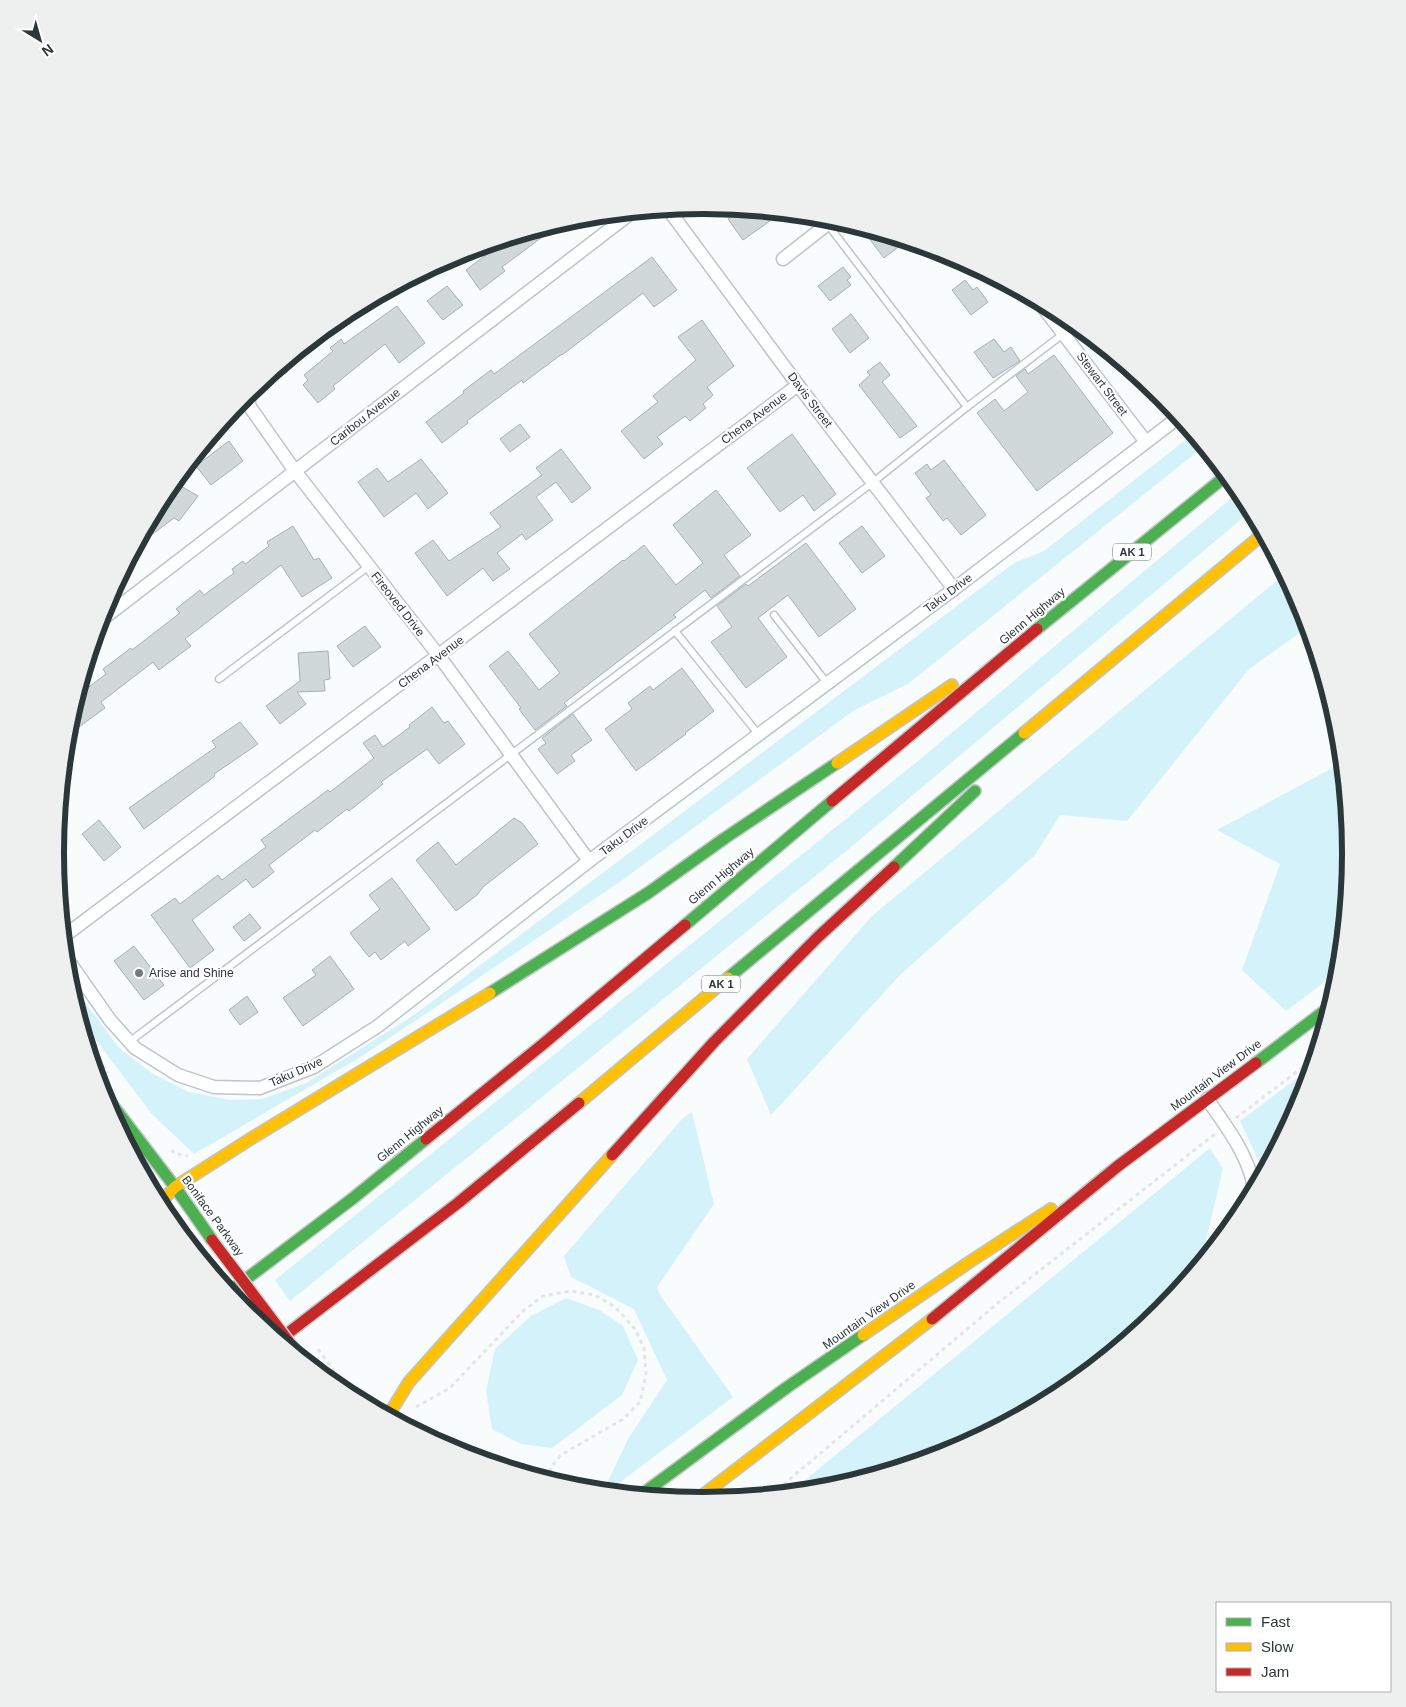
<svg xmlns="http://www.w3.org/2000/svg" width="1406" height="1707" font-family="Helvetica,sans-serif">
  <rect width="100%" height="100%" fill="#f8fcfd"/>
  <!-- green -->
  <g fill="#d4f2f9">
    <polygon points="1193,434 1203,447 908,684 856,709 621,881 436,1007 359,1058 194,1154 151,1113 78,1016 67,978 119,1048 153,1074 189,1092 230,1100 262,1099 306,1083 414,1015 1014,563 1044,551"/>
    <polygon points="1240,491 1251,511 851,847 290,1301 275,1280 924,756"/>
    <polygon points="1285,574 1302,606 1308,627 1249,669 1127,821 1060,815 1035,855 901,974 771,1115 747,1059 872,916"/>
    <polygon points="1342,763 1351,853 1339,971 1286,1011 1242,970 1280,864 1217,830"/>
    <polygon points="1312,1067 1302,1102 1264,1173 1240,1121"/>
    <polygon points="692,1112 714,1204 657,1287 660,1295 733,1397 607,1492 603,1492 628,1439 667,1380 634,1309 571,1277 564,1256 682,1119"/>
    <polygon points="1210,1148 1223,1169 1200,1265 1161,1312 1063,1392 951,1452 829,1489 796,1492 810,1476"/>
    <polygon points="566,1298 599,1310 623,1326 638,1360 622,1395 552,1448 521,1444 492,1429 486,1391 495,1349 531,1316"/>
  </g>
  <!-- building -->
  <g fill="#d1d8d9" stroke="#a9b0b2">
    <polygon points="741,209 762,211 770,221 743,240 728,219"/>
    <polygon points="556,224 557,226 502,267 505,271 480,290 466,270 502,243 500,241"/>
    <polygon points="861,228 899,239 906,241 884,258"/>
    <polygon points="652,257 677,290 654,307 643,293 562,355 562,354 523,383 522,380 467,421 468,423 442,443 426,422 464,393 463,391 491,370 494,374"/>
    <polygon points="843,267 851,277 847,280 851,285 830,301 818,286"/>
    <polygon points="965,280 973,290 977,287 988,302 971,315 952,290"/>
    <polygon points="447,286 463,305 443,320 427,301"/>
    <polygon points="397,306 425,343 399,363 385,344 333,386 335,389 318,403 303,385 308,380 304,375 333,351 330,348 341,339 344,344"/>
    <polygon points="851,314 869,338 850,353 832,329"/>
    <polygon points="702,320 734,366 707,387 713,395 703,404 706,408 690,421 685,416 657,437 663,444 644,459 621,431 658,402 653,396 696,360 678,337"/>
    <polygon points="994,339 1004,352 1011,347 1020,361 993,378 974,352"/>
    <polygon points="1054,355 1113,433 1037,491 977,413 995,399 1004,411 1028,392 1016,376 1025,369 1028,374"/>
    <polygon points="880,362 890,375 882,382 917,426 900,438 859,385 870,375 867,372"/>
    <polygon points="520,424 530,437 510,452 500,439"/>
    <polygon points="792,434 836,494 814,511 803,495 780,512 747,468"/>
    <polygon points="229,441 243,461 211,485 196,466"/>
    <polygon points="561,449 591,488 572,503 556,482 536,497 553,520 526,540 522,534 497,553 510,569 493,581 483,568 447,596 415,553 433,540 449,561 501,527 490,513 542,475 536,468"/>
    <polygon points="421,459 448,493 428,509 416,493 384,517 358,482 377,468 388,482"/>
    <polygon points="944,460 986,515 961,535 947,518 943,521 926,498 931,495 915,473 927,464 931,470"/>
    <polygon points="179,485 198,496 179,521 174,518 138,545 146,527"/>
    <polygon points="716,490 751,535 724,555 740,576 711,598 705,590 673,615 676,617 564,703 567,706 535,730 519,709 521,708 489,666 508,651 539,690 560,673 529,634 623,560 624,561 644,545 676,585 703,563 673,525"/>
    <polygon points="293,526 314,560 319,558 332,578 302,597 281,565 185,639 191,646 159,670 153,662 101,702 105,708 76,729 69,720 77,696 106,674 103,669 131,648 132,650 180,613 176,609 200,590 204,595 234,573 232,569 243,561 245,564 269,546 267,542"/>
    <polygon points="862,526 885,556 862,573 839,543"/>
    <polygon points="806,543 856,609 819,637 788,595 758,618 787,657 746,688 711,642 732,627 717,606 746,584 748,586"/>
    <polygon points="365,626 381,647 353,667 337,646"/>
    <polygon points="328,651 330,679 324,680 325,691 297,692 306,704 280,724 266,706 300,681 298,653"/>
    <polygon points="682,668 714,711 685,733 686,734 636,771 605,729 632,709 628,703 650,686 653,690"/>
    <polygon points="432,707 444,723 448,721 465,744 439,764 427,749 381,782 383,784 349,811 347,809 317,832 315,830 269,865 274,872 253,888 246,879 192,920 214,950 190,968 151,915 175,898 180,904 218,875 222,880 266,847 261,840 328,790 330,792 374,758 363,743 375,735 383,747 410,727 409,725"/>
    <polygon points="573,714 592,740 571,755 575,761 557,774 538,749 546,743 542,738"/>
    <polygon points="240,722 258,744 214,774 215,776 144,829 129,808 216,747 212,741"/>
    <polygon points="514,818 522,823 538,844 483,887 477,895 456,911 416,860 438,842 456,865"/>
    <polygon points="99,820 121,847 104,861 82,834"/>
    <polygon points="392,878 430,929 408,946 405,941 381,960 375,952 369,957 350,933 380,909 369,895"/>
    <polygon points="250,914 261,928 244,941 233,927"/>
    <polygon points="134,946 164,985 144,1000 114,961"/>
    <polygon points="330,956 354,989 303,1026 283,998 316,975 312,970"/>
    <polygon points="247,996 258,1012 240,1025 229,1010"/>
  </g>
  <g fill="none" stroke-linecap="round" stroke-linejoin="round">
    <defs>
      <g id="lane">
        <polyline points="822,217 967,407"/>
        <polyline points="774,615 827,683"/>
        <polyline points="675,631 759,735"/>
        <polyline points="219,679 369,566"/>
        <polyline points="129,1042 872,483 967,407 1075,325"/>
      </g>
      <g id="street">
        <polyline points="668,209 798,385 954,589"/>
        <polyline points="783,259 834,219"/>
        <polyline points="1039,302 1146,442"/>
        <polyline points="247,393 250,407 295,471 439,656 589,861"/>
        <polyline points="100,621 631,213"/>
        <polyline points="63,937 798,385"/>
        <polyline points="65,956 110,1020 135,1048 178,1075 214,1087 260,1088 314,1067 378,1026 589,861 954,589 1179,417"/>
        <path d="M 1207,1099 C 1225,1124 1251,1159 1254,1190"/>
      </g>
      <g id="fast">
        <polyline points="1037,629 1227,475"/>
        <polyline points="894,867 975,791"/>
        <polyline points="685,925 832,801"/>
        <polyline points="728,978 1024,733"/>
        <polyline points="490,993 648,893 725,838 837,763"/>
        <polyline points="1256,1063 1331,1006"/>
        <polyline points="101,1090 175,1187 212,1240"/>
        <polyline points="229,1292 352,1199 426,1139"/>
        <polyline points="641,1495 786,1388 863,1335"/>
      </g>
      <g id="slow">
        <polyline points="1024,733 1263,534"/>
        <polyline points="837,763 952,685"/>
        <polyline points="579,1103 728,978"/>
        <polyline points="159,1204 175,1187 252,1138 490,993"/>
        <polyline points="863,1335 968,1263 1051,1209"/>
        <polyline points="388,1416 409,1382 612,1155"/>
        <polyline points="695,1501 932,1319"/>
      </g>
      <g id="jam">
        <polyline points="832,801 1037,629"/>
        <polyline points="426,1139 542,1045 685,925"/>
        <polyline points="612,1155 714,1042 818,937 894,867"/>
        <polyline points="932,1319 1118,1166 1256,1063"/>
        <polyline points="279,1340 458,1203 579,1103"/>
      </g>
    </defs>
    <!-- lane casing -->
    <use href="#lane" stroke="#bec5c7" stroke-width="9"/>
    <!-- street casing -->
    <use href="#street" stroke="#bec5c7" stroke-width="15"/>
    <!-- fast casing -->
    <use href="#fast" stroke="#bec5c7" stroke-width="14"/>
    <!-- slow casing -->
    <use href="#slow" stroke="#bec5c7" stroke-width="14"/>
    <!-- jam casing -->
    <use href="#jam" stroke="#bec5c7" stroke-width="14"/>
    <!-- path -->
    <g stroke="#e4e5e6" stroke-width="3" stroke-dasharray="4 4" stroke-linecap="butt">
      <polyline points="88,1046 108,1073"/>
      <polyline points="1236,1118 1315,1058"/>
      <polyline points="171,1150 177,1154 188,1156"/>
      <polyline points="340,1379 358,1400"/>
      <polyline points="416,1407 450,1388 523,1311 543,1296 571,1291 595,1295 615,1307 635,1329 644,1348 646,1374 640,1402 623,1419 561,1455 551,1467 549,1481"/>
      <polyline points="771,1495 998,1303 1215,1134"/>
    </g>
    <!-- lane -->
    <use href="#lane" stroke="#feffff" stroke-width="6"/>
    <!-- street -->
    <use href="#street" stroke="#feffff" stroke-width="12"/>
    <!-- fast -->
    <use href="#fast" stroke="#4caf50" stroke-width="11"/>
    <!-- slow -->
    <use href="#slow" stroke="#ffc107" stroke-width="11"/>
    <!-- jam -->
    <use href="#jam" stroke="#c62828" stroke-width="11"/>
    <defs>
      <polyline id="jam-bridge" points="212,1240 302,1359"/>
    </defs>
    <!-- jam-bridge casing -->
    <use href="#jam-bridge" stroke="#d2d6d7" stroke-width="14" stroke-linecap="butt"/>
    <!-- path-bridge -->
    <polyline stroke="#e4e5e6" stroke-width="3" stroke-dasharray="4 4" stroke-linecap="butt" points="318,1349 340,1379"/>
    <!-- jam-bridge -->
    <use href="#jam-bridge" stroke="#c62828" stroke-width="11"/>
  </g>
  <!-- markers -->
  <circle fill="#737c7e" stroke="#fff" stroke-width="2" cx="139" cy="973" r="5"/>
  <g text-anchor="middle" stroke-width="4.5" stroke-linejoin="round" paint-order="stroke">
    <!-- shield labels -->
    <g fill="#fff" stroke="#6b7375" stroke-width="1">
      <rect x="1113" y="543.5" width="38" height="17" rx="4"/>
      <rect x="702" y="975.5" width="38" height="17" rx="4"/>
    </g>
    <g font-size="11" font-weight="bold" fill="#2c373a">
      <text x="1132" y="556">AK 1</text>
      <text x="721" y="988">AK 1</text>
    </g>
    <!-- street labels -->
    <g font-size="12" fill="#2c373a" stroke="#fff">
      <text transform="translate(1102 384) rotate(53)" y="4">Stewart Street</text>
      <text transform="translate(810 400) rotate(53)" y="4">Davis Street</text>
      <text transform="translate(365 417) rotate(-38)" y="4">Caribou Avenue</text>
      <text transform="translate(754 418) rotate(-37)" y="4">Chena Avenue</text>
      <text transform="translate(948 593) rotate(-37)" y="4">Taku Drive</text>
      <text transform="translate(398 604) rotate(52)" y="4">Fireoved Drive</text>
      <text transform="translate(1032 616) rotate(-40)" y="4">Glenn Highway</text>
      <text transform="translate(431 662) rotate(-37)" y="4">Chena Avenue</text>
      <text transform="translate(624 836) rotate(-37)" y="4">Taku Drive</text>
      <text transform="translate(721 876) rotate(-40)" y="4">Glenn Highway</text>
      <text transform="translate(296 1072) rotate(-24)" y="4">Taku Drive</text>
      <text transform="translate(1216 1075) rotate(-37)" y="4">Mountain View Drive</text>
      <text transform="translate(410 1134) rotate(-39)" y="4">Glenn Highway</text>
      <text transform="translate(213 1216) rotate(54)" y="4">Boniface Parkway</text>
      <text transform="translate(869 1315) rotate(-35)" y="4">Mountain View Drive</text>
    </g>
    <!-- poi labels -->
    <g font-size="12" fill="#2c373a" stroke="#fff" text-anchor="start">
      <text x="149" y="977">Arise and Shine</text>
    </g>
  </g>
  <!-- crop -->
  <path d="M0 0H1406V1707H0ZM64 853a639 639 0 1 1 1278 0a639 639 0 1 1-1278 0Z" fill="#eeefef" fill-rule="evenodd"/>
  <path fill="none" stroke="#2c373a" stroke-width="6" d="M64 853a639 639 0 1 1 1278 0a639 639 0 1 1-1278 0Z"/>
  <!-- legend -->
  <rect x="1216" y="1602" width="175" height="90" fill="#ffffff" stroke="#abafb0"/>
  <rect x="1226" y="1618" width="25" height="8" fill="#4caf50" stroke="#abafb0"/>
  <text x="1261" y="1627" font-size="15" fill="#2c373a">Fast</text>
  <rect x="1226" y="1643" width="25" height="8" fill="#ffc107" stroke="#abafb0"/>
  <text x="1261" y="1652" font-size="15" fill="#2c373a">Slow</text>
  <rect x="1226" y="1668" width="25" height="8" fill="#c62828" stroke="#abafb0"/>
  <text x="1261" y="1677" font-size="15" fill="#2c373a">Jam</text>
  <!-- north arrow -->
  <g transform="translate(40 40) rotate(143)" stroke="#ffffff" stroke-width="4" paint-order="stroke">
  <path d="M0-4L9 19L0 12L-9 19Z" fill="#2c373a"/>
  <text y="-8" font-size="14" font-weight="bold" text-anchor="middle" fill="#2c373a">N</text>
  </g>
</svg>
